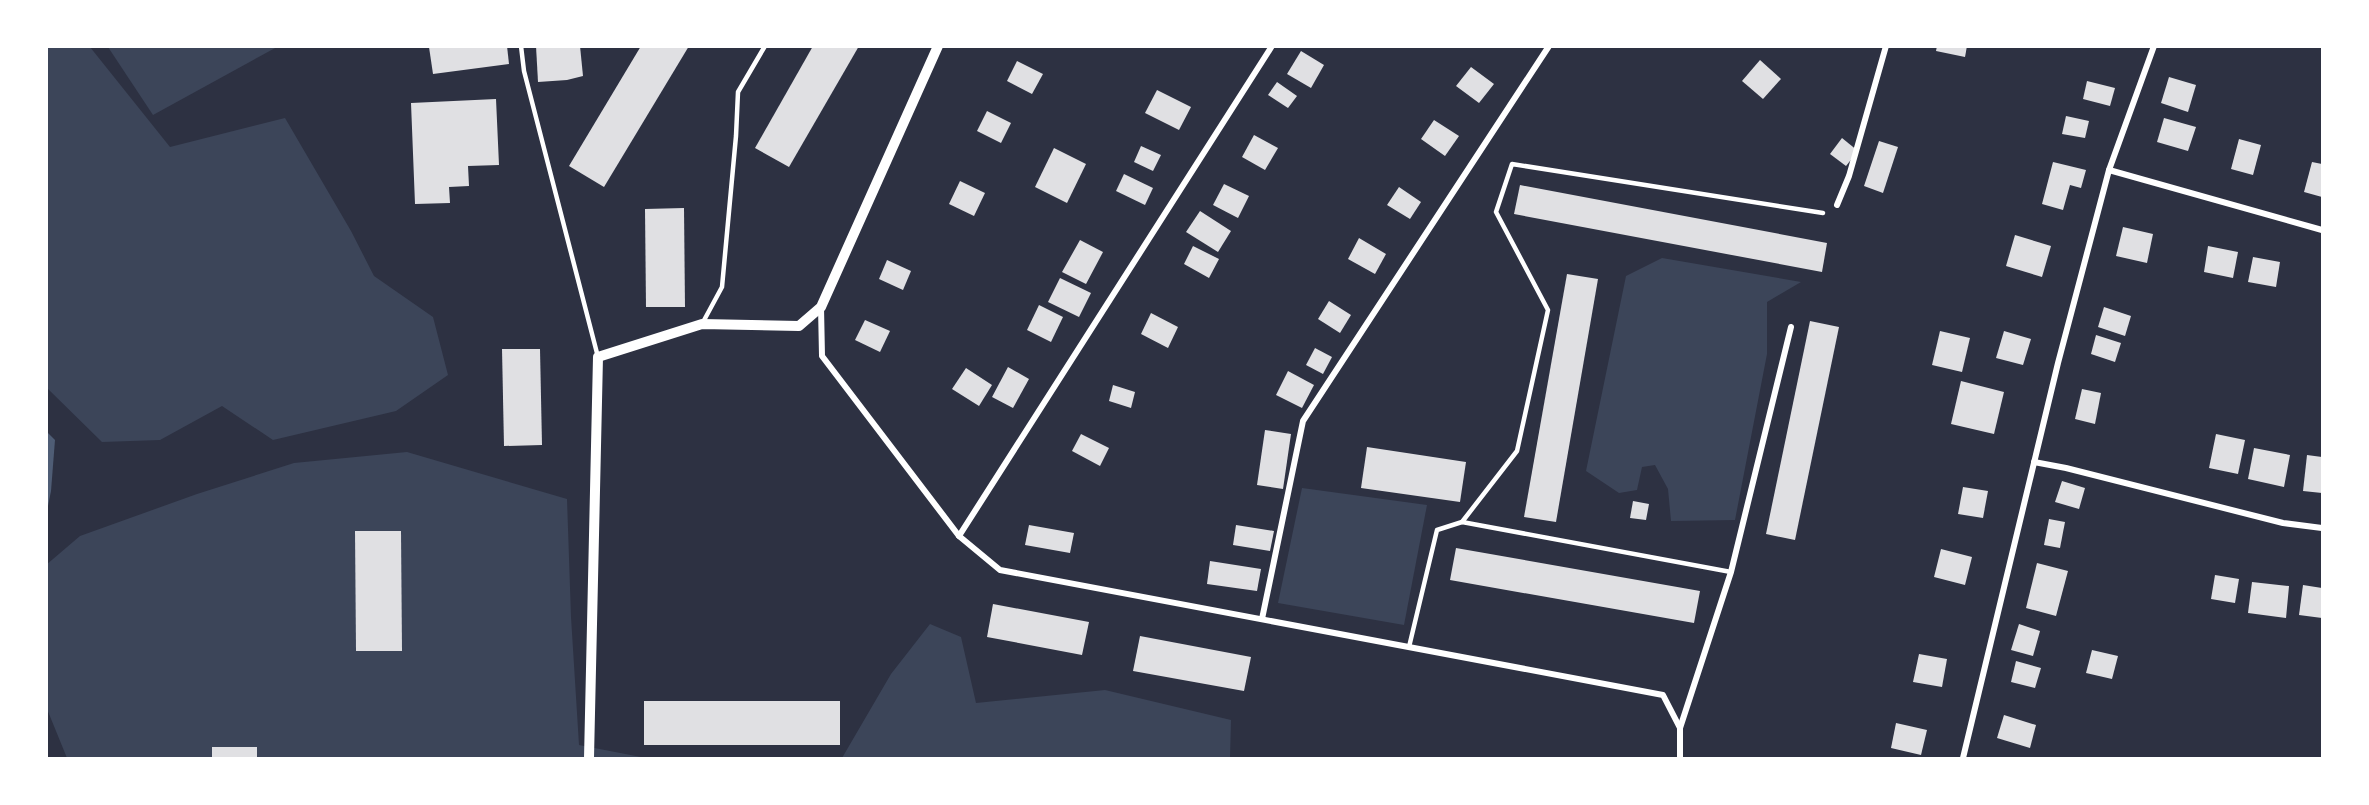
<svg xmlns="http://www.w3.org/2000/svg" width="2369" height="805" font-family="'Alegreya Sans',sans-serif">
  <rect width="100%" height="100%" fill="#2d3142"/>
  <!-- green -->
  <g fill="#3c4559">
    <polygon points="46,47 90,47 170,147 285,118 351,231 374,276 433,317 448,375 396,411 273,440 222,406 160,440 102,442 47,388"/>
    <polygon points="108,47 277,47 153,115"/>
    <polygon points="1662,258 1801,282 1767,302 1767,354 1735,520 1671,521 1668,489 1655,465 1642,467 1637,490 1619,493 1586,471 1626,276"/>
    <polygon points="407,452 567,499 571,617 579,745 646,758 67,758 47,709 46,565 80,536 197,494 294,463"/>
    <polygon points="1302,488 1427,505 1404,625 1278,603"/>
    <polygon points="930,624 961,637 976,703 1105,690 1231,720 1230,758 833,758 842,758 891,674"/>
  </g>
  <!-- water -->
  <polygon fill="#4f5d75" points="47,432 55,440 51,491 47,511"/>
  <!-- building -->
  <g fill="#e0e0e3">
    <polygon points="507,46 509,64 433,74 429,47"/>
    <polygon points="536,46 580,46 583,76 567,80 538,82"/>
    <polygon points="641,46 689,46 604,187 569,166"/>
    <polygon points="813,46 859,46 789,167 755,148"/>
    <polygon points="1937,46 1967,46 1965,57 1936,51"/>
    <polygon points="1301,51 1324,65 1311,88 1287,74"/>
    <polygon points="1760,60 1781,79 1763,99 1742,81"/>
    <polygon points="1017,61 1043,74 1032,94 1007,81"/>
    <polygon points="1471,67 1494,84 1479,103 1456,86"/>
    <polygon points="2169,77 2196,85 2188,112 2161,103"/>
    <polygon points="2087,81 2115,88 2110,106 2083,99"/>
    <polygon points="1277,82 1297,96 1288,108 1268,95"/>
    <polygon points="1157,90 1191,107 1179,130 1145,113"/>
    <polygon points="496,99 499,165 468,166 469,186 449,187 450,203 415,204 411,103"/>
    <polygon points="987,111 1011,123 1001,143 977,131"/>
    <polygon points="2066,116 2089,121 2085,138 2062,134"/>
    <polygon points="2164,118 2196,127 2188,151 2157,142"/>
    <polygon points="1434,120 1459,136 1445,156 1421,139"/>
    <polygon points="1254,135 1278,148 1265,170 1242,157"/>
    <polygon points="1842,138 1858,151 1846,166 1830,154"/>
    <polygon points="2239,139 2261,145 2253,175 2231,169"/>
    <polygon points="1879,141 1898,147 1883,193 1864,186"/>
    <polygon points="1141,146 1161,155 1153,171 1134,162"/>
    <polygon points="1054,148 1086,164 1067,203 1035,187"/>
    <polygon points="2053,162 2086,170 2081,188 2070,185 2063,210 2042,204"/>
    <polygon points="2312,162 2322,164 2322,197 2304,192"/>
    <polygon points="1124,174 1153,188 1145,205 1116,191"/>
    <polygon points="960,181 985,193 974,216 949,204"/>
    <polygon points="1224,184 1249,196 1238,218 1213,205"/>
    <polygon points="1520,185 1827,243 1822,272 1514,214"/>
    <polygon points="1399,187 1421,202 1410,219 1387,205"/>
    <polygon points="684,208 685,307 646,307 645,209"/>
    <polygon points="1200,211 1231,231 1218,252 1186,232"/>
    <polygon points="2123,227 2153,234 2147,263 2116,256"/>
    <polygon points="2015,235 2051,246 2042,277 2006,266"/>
    <polygon points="1359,238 1386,254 1375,274 1348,259"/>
    <polygon points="1080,240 1103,252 1086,284 1062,272"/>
    <polygon points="1193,246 1219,259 1209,278 1184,264"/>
    <polygon points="2208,246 2238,252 2233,278 2204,272"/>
    <polygon points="2253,257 2280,262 2276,287 2248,282"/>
    <polygon points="887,260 911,271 903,290 879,279"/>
    <polygon points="1567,274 1598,279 1556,522 1524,517"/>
    <polygon points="1060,278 1091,293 1079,317 1048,302"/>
    <polygon points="1329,301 1351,315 1340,333 1318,319"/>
    <polygon points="1039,305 1063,317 1051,342 1027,330"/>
    <polygon points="2104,307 2131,316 2125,336 2098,327"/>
    <polygon points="1151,313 1178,327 1168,348 1141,334"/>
    <polygon points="865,320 890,331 880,352 855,340"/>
    <polygon points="1810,321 1839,327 1795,540 1766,534"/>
    <polygon points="1940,331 1970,338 1962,372 1932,365"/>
    <polygon points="2004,331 2031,339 2023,365 1996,358"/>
    <polygon points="2096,335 2121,343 2115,362 2091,354"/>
    <polygon points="1315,348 1332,357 1323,374 1306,365"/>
    <polygon points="502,349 540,349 542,445 504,446"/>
    <polygon points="1008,367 1029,379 1013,408 992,397"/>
    <polygon points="966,368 992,385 979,406 952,389"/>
    <polygon points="1288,371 1314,385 1302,408 1276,395"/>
    <polygon points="1961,381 2004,392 1994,434 1951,424"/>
    <polygon points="1113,385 1135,392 1131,408 1109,401"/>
    <polygon points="2082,389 2101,393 2095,424 2075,419"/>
    <polygon points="1265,430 1291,434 1283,489 1257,485"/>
    <polygon points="1081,434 1109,448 1100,466 1072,451"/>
    <polygon points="2216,434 2245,440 2238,474 2209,468"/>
    <polygon points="1367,447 1466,462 1460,502 1361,488"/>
    <polygon points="2254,448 2290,455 2284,487 2248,479"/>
    <polygon points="2307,455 2322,457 2322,493 2303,491"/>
    <polygon points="2062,481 2085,488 2079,509 2055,502"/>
    <polygon points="1963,487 1988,491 1983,518 1958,514"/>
    <polygon points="1633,501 1649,504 1646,520 1630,518"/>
    <polygon points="2049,519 2065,522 2060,548 2044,545"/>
    <polygon points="1029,525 1074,533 1070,553 1025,545"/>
    <polygon points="1236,525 1274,531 1270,551 1233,545"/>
    <polygon points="355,531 401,531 402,651 356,651"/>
    <polygon points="1456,548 1700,591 1694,623 1450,580"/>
    <polygon points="1941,549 1972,557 1965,585 1934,577"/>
    <polygon points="1210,561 1261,569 1257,591 1207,584"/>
    <polygon points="2037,563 2068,571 2056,616 2026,608"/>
    <polygon points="2215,575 2239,579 2235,603 2211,599"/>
    <polygon points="2252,582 2289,586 2286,618 2248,613"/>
    <polygon points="2303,585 2322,588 2322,618 2299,615"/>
    <polygon points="993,604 1089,622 1082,655 987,637"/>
    <polygon points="2019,624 2040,631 2033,656 2011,650"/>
    <polygon points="1140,636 1251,657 1244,691 1133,671"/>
    <polygon points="2092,650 2118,656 2112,679 2086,673"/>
    <polygon points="1919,654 1947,659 1942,687 1913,682"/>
    <polygon points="2016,661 2041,668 2035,688 2011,682"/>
    <rect x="644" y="701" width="196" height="44"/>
    <polygon points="2004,715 2036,725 2030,748 1997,738"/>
    <polygon points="1896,723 1927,730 1921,755 1891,748"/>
    <rect x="212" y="747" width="45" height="11"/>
  </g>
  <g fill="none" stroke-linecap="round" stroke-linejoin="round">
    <!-- service -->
    <g stroke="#fff" stroke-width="4.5">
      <polyline points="521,46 524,71 598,357"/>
      <polyline points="702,324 722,287 736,136 738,92 765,46"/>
      <polyline points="1462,522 1731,572"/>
      <polyline points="1409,647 1437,530 1462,522 1517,451 1548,310 1496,212 1512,164 1823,213"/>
    </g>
    <!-- minor -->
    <g stroke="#fff" stroke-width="6">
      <polyline points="2109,170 2322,230"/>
      <polyline points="1837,205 1849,176 1886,46"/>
      <polyline points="821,307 822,356 959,536 1000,570 1663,695 1680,728 1680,758"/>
      <polyline points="2034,462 2066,468 2283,523 2322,528"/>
      <polyline points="959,536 1272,46"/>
      <polyline points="1262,619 1303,421 1549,46"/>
      <polyline points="1680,728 1731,572 1791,327"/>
      <polyline points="1963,758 2058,363 2109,170 2154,46"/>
    </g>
    <!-- tertiary -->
    <polyline stroke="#fff" stroke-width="10" points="589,758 598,357 702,324 799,326 821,307 938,46"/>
  </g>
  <!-- border -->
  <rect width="2369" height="805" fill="none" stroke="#ffffff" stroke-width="96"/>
</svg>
